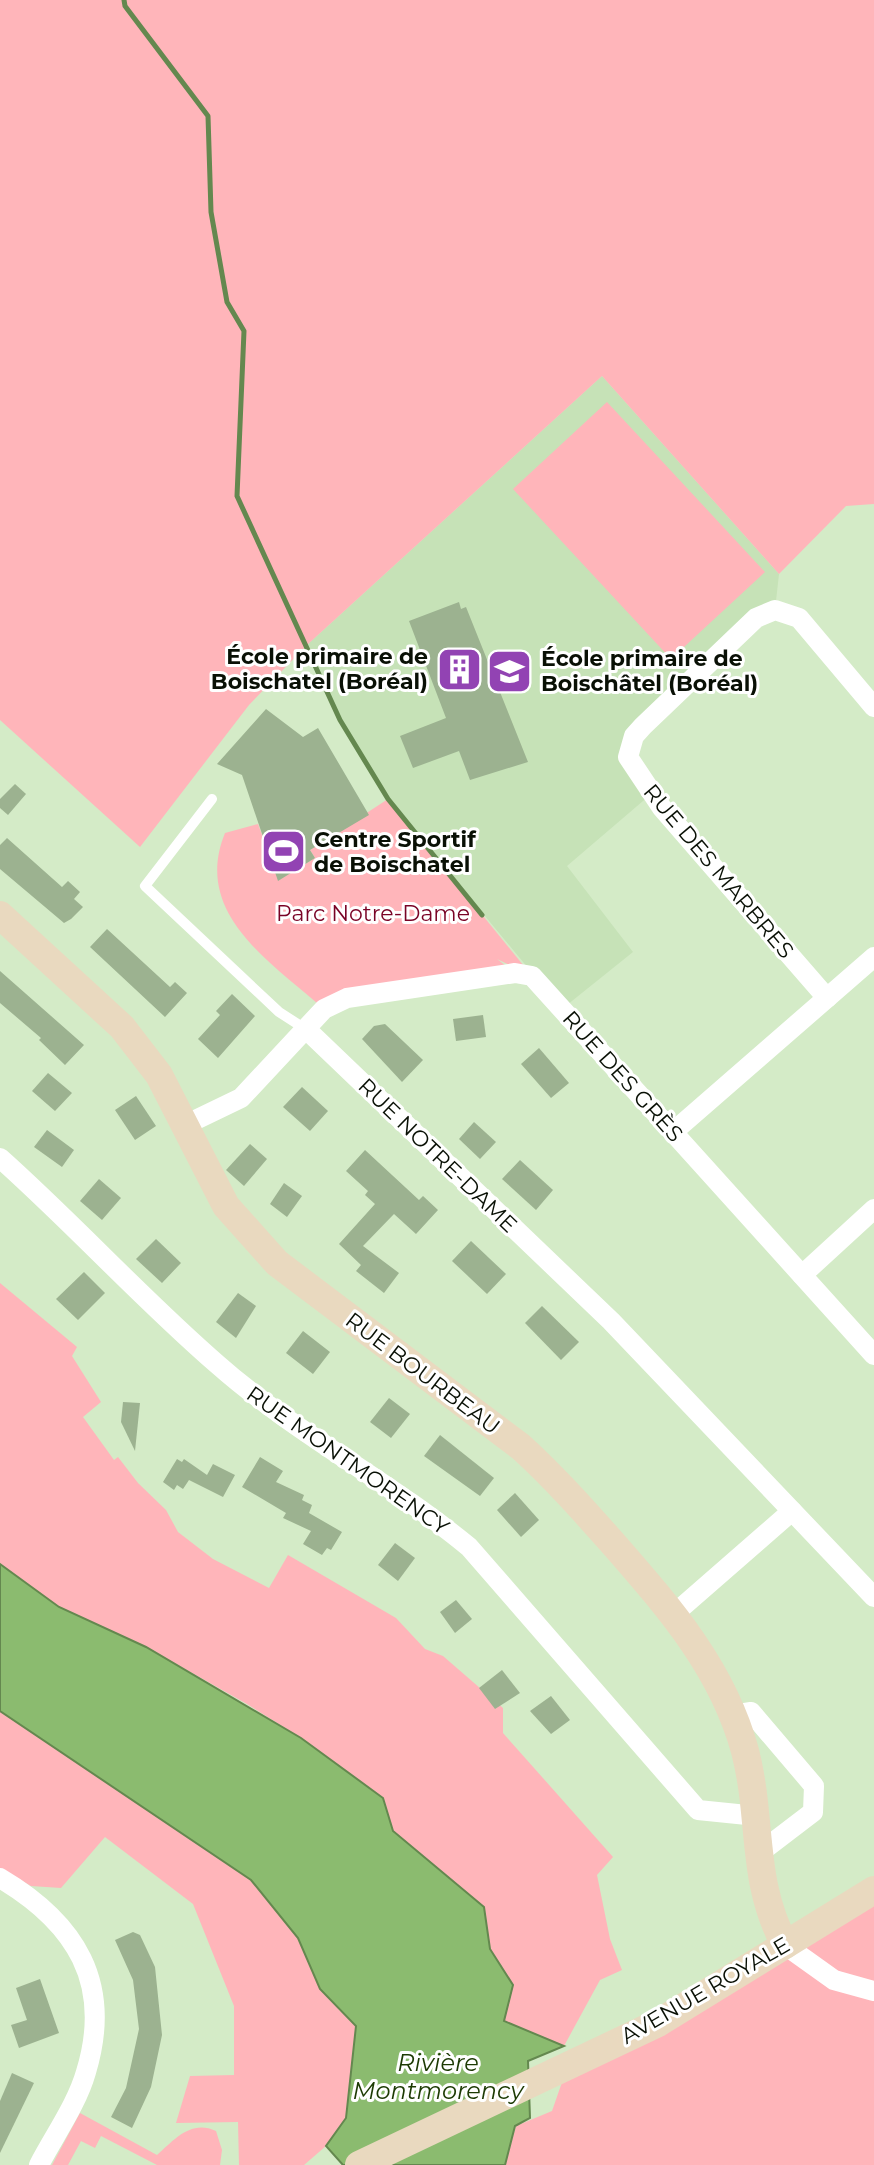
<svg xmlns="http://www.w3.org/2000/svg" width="874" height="2165" font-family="Montserrat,sans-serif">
  <rect width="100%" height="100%" fill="#d4ebc7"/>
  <!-- built -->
  <polygon fill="#c6e2b7" points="602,376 779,574 775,610 643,726 628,757 650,795 567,866 633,952 562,1009 388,799 340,720 307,645"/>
  <!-- green -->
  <g fill="#ffb5ba">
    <polygon points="0,0 874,0 874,504 846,506 779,574 602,376 307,645 249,705 140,847 0,720"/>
    <polygon points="607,402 765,572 671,659 513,489"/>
    <path d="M 388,799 L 532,976 L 497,959 L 515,973 L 324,1009 C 271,962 192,914 225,833 L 258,824 L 279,880 L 315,858 L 310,850 Z"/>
    <polygon points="0,1283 77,1347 72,1356 101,1402 83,1417 114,1460 118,1457 138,1483 166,1510 178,1532 213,1559 269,1588 288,1555 396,1618 425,1649 443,1656 503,1708 503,1733 613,1857 597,1875 610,1939 622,1970 600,1980 564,2046 504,2021 513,1985 490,1949 482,1907 393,1831 383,1798 301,1738 247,1704 146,1647 60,1611 0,1564"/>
    <polygon points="0,1711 251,1880 298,1938 320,1989 356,2026 346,2118 326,2146 304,2165 239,2165 238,2122 176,2123 190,2076 234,2075 234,2006 193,1904 105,1837 61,1888 31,1886 0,1868"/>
    <polygon points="874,1893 874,2165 505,2165 516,2126 552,2111 568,2065"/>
    <path d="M 80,2113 L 157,2155 C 174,2140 191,2119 216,2131 L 222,2150 L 220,2165 L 157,2165 L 101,2136 L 95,2148 L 81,2141 L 68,2165 L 52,2165 Z"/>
  </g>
  <!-- water -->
  <polygon fill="#8bbb6f" stroke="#64884f" stroke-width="2" points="0,1564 59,1607 146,1647 301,1738 383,1798 393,1831 484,1907 490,1949 513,1985 504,2021 564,2046 528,2061 530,2118 515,2126 505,2165 343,2165 326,2146 346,2118 356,2026 320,1989 298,1938 251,1880 0,1711"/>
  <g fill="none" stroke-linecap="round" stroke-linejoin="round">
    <!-- stream -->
    <polyline stroke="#64884f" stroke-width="5" points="124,0 125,6 208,116 211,212 227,302 244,331 237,496 340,720 388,799 482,915"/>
  </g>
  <!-- building -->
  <g fill="#9cb290">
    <polygon points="459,602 461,609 466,607 528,762 470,780 459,751 413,768 400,736 446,718 409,621"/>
    <polygon points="266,709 303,737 318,728 369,815 310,850 315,858 278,881 242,775 217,764"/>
    <polygon points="15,784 26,794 8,815 0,808 0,799"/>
    <polygon points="7,838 62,887 68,881 80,892 74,899 83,907 71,919 64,923 0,869 0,845"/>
    <polygon points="107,929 170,987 175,982 187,993 165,1017 90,947"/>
    <polygon points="0,971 84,1045 65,1065 39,1040 41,1038 0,1003"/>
    <polygon points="232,994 255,1016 218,1058 198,1039 220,1015 216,1011"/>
    <polygon points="483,1015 486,1037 456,1041 453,1019"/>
    <polygon points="385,1024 423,1060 402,1082 362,1039 374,1026"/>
    <polygon points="539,1048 569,1083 551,1098 521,1064"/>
    <polygon points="48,1073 72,1093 55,1111 32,1091"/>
    <polygon points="302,1087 328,1111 310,1131 283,1107"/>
    <polygon points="136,1096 156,1126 135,1140 115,1110"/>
    <polygon points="474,1122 496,1142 480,1159 459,1139"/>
    <polygon points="47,1130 74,1150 62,1167 34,1147"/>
    <polygon points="250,1144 267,1159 244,1186 226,1170"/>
    <polygon points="365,1150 419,1200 423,1196 438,1210 416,1234 394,1214 363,1246 399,1273 384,1293 356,1271 361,1265 339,1244 375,1204 365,1195 368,1191 346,1171"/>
    <polygon points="520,1160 553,1190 536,1210 502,1179"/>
    <polygon points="99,1179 121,1198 102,1220 80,1201"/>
    <polygon points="284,1183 302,1196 287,1217 270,1204"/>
    <polygon points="156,1239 181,1263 162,1283 136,1259"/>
    <polygon points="471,1241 506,1274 487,1294 452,1261"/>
    <polygon points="84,1272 105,1293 78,1320 56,1299"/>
    <polygon points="238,1293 256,1306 236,1338 216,1322"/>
    <polygon points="542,1306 579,1342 561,1360 525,1323"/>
    <polygon points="303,1331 330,1352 313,1374 286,1353"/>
    <polygon points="389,1398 410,1414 391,1438 370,1422"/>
    <polygon points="123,1402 140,1403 135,1451 121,1422"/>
    <polygon points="440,1435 494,1478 480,1496 424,1456"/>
    <polygon points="260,1457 283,1471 276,1482 304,1495 302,1500 312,1505 309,1513 342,1532 331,1550 327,1548 322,1555 303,1544 311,1531 283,1518 286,1513 242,1487"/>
    <polygon points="177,1459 182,1462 184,1459 207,1475 213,1464 235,1475 223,1497 189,1480 183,1489 177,1485 174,1490 163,1482"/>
    <polygon points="515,1493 539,1520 521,1537 497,1510"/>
    <polygon points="395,1543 415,1558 398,1581 378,1565"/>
    <polygon points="456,1600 472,1619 455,1633 440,1612"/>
    <polygon points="502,1670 520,1693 495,1709 479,1688"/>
    <polygon points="551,1696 570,1720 551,1734 530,1711"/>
    <polygon points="133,1932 140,1935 155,1967 162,2035 151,2087 132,2128 111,2117 126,2088 139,2029 133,1980 115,1940"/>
    <polygon points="40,1979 59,2033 19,2048 11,2025 27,2020 16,1988"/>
    <polygon points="12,2073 34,2083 0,2153 0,2101"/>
  </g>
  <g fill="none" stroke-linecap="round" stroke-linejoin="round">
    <!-- lane -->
    <polyline stroke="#fff" stroke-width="10" points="212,799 145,886 279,1012 307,1030"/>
    <!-- street -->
    <g stroke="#fff" stroke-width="20">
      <polyline points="827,998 662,808 628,757 634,736 643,726 756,618 775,610 799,618 874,707"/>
      <polyline points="307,1030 611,1321 874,1597"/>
      <polyline points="185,1125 241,1098 324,1009 347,998 515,973 532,976 874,1355"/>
      <polyline points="673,1132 874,957"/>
      <path d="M 0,1158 C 74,1224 143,1300 217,1364 C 295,1433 389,1481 469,1547 L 698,1810 L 757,1816"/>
      <polyline points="802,1275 874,1209"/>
      <polyline points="674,1614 792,1511"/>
      <polyline points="732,1715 751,1712 814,1786 813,1812 758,1854"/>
      <path d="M 0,1878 C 76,1923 113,1983 86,2072 C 77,2104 54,2136 39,2165"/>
      <polyline points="785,1945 834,1980 874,1991"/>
    </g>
    <!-- secondary -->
    <g stroke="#e9d9bf" stroke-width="28">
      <path d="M 0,915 L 122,1027 L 159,1075 L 226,1206 L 277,1263 L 521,1447 C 556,1479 586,1513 617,1548 C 671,1610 723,1670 745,1751 C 763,1821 750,1879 785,1945"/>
      <polyline points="359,2165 658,2023 874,1890"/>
    </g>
  </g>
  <!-- icons -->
  <defs>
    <symbol id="building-square" viewBox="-11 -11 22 22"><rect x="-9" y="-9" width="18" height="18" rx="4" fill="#9243b3" stroke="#fff"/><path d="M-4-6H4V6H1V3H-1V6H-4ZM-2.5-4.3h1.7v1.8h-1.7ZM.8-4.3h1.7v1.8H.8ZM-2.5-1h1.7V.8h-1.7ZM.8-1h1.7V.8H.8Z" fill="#fff"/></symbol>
    <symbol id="school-square" viewBox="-11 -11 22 22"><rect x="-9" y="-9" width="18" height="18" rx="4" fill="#9243b3" stroke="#fff"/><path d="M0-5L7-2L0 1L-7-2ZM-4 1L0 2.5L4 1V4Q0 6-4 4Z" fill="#fff"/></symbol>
    <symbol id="stadium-square" viewBox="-11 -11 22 22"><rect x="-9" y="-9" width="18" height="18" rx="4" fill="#9243b3" stroke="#fff"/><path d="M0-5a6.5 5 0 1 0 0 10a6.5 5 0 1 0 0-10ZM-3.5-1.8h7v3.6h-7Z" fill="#fff"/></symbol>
  </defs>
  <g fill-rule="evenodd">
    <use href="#building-square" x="434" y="644" width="51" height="51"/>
    <use href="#school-square" x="484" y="646" width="51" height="51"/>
    <use href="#stadium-square" x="258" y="826" width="51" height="51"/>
  </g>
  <g text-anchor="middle" stroke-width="6" stroke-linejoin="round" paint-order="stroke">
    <!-- poi labels -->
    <g font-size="22" font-weight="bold" fill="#091005" stroke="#fff" text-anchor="start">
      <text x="428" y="664" text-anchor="end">École primaire de<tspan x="428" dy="25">Boischatel (Boréal)</tspan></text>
      <text x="541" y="666">École primaire de<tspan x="541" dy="25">Boischâtel (Boréal)</tspan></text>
      <text x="314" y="847">Centre Sportif<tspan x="314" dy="25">de Boischatel</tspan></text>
    </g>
    <!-- street labels -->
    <g font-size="22" fill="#091005" stroke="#fff">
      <text transform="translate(719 871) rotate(50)" y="8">RUE DES MARBRES</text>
      <text transform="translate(623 1076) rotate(48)" y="8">RUE DES GRÈS</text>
      <text transform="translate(438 1155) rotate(44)" y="8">RUE NOTRE-DAME</text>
      <text transform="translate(423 1373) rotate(37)" y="8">RUE BOURBEAU</text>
      <text transform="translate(348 1460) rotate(35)" y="8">RUE MONTMORENCY</text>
      <text transform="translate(705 1990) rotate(-30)" y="8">AVENUE ROYALE</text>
    </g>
    <!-- park labels -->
    <g font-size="22" fill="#790326" stroke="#fff">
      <text x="373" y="921">Parc Notre-Dame</text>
    </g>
    <!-- water labels -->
    <g font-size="24" font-style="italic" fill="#1c3a03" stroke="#fff">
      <text x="438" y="2071">Rivière<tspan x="438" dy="28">Montmorency</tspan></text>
    </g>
  </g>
</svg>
